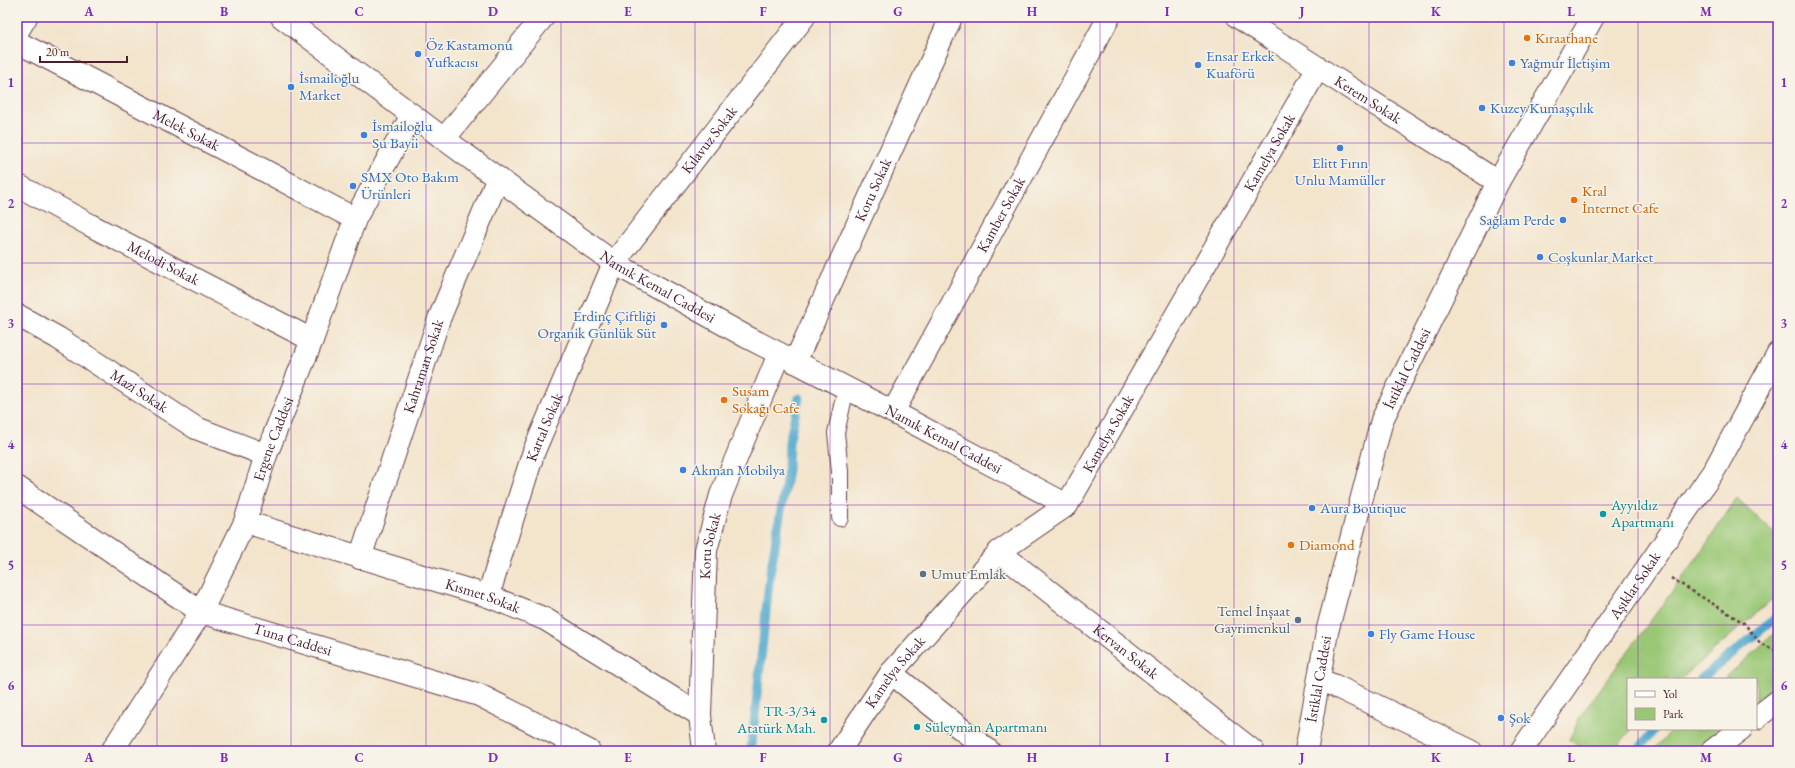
<svg xmlns="http://www.w3.org/2000/svg" width="1795" height="768" font-family="'EB Garamond',serif">
  <rect width="100%" height="100%" fill="#f7f3e8"/>
  <filter id="ink" filterUnits="userSpaceOnUse"><feTurbulence type="fractalNoise" baseFrequency=".025" numOctaves="2"/><feDisplacementMap in="SourceGraphic" scale="8" xChannelSelector="R" yChannelSelector="G"/><feConvolveMatrix kernelMatrix="1 2 1 2 8 2 1 2 1" color-interpolation-filters="sRGB"/></filter>
  <filter id="wash" filterUnits="userSpaceOnUse"><feTurbulence type="fractalNoise" baseFrequency=".012" numOctaves="4" result="noise"/><feDisplacementMap in="SourceGraphic" scale="16" xChannelSelector="R" yChannelSelector="G"/><feGaussianBlur stdDeviation="0.9" result="paint"/><feColorMatrix in="noise" values="0 0 0 0 0 0 0 0 0 0 0 0 0 0 0 0 0 1.4 0 .05"/><feComposite in="paint" operator="in"/></filter>
  <g filter="url(#wash)">
    <rect width="100%" height="100%" fill="#f3e4cc"/>
    <!-- green -->
    <g fill="#99c775" stroke="#727350">
      <polygon points="1737,498 1778,537 1778,594 1681,679 1628,679 1628,729 1632,729 1613,751 1587,751 1569,740 1581,715 1699,555"/>
      <polygon points="1778,630 1778,685 1756,701 1756,679 1724,679"/>
      <polygon points="1673,729 1721,729 1702,744 1697,751 1652,751"/>
    </g>
    <g fill="none" stroke-linecap="round" stroke-linejoin="round">
      <!-- stream -->
      <g stroke="#50a8cd" stroke-width="9">
        <polyline points="1701,679 1778,616"/>
        <polyline points="751,751 770,574 788,470 789,442 799,398"/>
        <polyline points="1637,751 1655,729"/>
      </g>
    </g>
  </g>
  <g filter="url(#ink)">
    <g fill="none" stroke-linecap="round" stroke-linejoin="round">
      <defs>
        <polyline id="service" points="840,518 840,471 836,433 846,388"/>
        <g id="minor">
          <path id="s1" d="M 1238,17 L 1498,182"/>
          <path id="s2" d="M 17,42 L 252,164 L 355,219"/>
          <path id="s3" d="M 17,185 L 90,225 L 312,340"/>
          <path id="s4" d="M 17,315 L 58,338 L 196,428 L 266,455"/>
          <path id="s5" d="M 795,362 L 950,20 L 950,17"/>
          <path id="s6" d="M 893,412 L 1109,17"/>
          <path id="s7" d="M 245,522 L 488,596 L 545,619 L 700,715"/>
          <path id="s8" d="M 999,552 L 1253,751"/>
          <path id="s9" d="M 360,558 L 439,319 L 498,178"/>
          <path id="s10" d="M 488,596 L 534,451 L 614,263 L 804,17"/>
          <polyline points="891,673 989,751"/>
          <polyline points="1756,718 1778,701"/>
          <path id="s11" d="M 704,751 L 700,715 L 706,550 L 721,495 L 779,354"/>
          <path id="s12" d="M 839,751 L 891,673 L 999,552 L 1067,505 L 1318,68"/>
          <path id="s13" d="M 1521,751 L 1715,469 L 1778,353"/>
          <polyline points="1712,751 1741,729"/>
        </g>
        <g id="tertiary">
          <path id="s14" d="M 282,17 L 444,139 L 614,263 L 745,336 L 893,412 L 1067,505"/>
          <polyline points="17,32 26,17"/>
          <polyline points="444,139 543,17"/>
          <path id="s15" d="M 17,487 L 201,612 L 479,695 L 589,751"/>
          <polyline points="1319,680 1333,685 1471,751"/>
          <path id="s16" d="M 112,751 L 201,612 L 245,522 L 266,455 L 312,340 L 355,219 L 412,115"/>
          <path id="s17" d="M 1306,751 L 1327,632 L 1382,420 L 1498,182 L 1593,17"/>
        </g>
      </defs>
      <!-- service casing -->
      <use href="#service" stroke="#633d43" stroke-width="18"/>
      <!-- minor casing -->
      <use href="#minor" stroke="#633d43" stroke-width="24"/>
      <!-- tertiary casing -->
      <use href="#tertiary" stroke="#633d43" stroke-width="24"/>
      <!-- path -->
      <polyline stroke="#633d43" stroke-width="2.5" stroke-dasharray="3 3" stroke-linecap="butt" points="1671,578 1744,623 1761,644 1778,651"/>
      <!-- service -->
      <use href="#service" stroke="#fff" stroke-width="16"/>
      <!-- minor -->
      <use href="#minor" stroke="#fff" stroke-width="22"/>
      <!-- tertiary -->
      <use href="#tertiary" stroke="#fff" stroke-width="22"/>
    </g>
  </g>
  <!-- grid -->
  <path fill="none" stroke="#7b2cbf" stroke-width="1" stroke-opacity="0.55" d="M 157,17 L 157,751M 291,17 L 291,751M 426,17 L 426,751M 561,17 L 561,751M 695,17 L 695,751M 830,17 L 830,751M 965,17 L 965,751M 1100,17 L 1100,751M 1234,17 L 1234,751M 1369,17 L 1369,751M 1504,17 L 1504,751M 1638,17 L 1638,679M 17,143 L 1778,143M 17,263 L 1778,263M 17,384 L 1778,384M 17,505 L 1778,505M 17,625 L 1778,625M 1638,729 L 1638,751"/>
  <!-- markers -->
  <g fill="#e8710a" stroke="#f7f3e8" stroke-width="1.5">
    <circle cx="1527" cy="38" r="4"/>
    <circle cx="1574" cy="200" r="4"/>
    <circle cx="724" cy="400" r="4"/>
    <circle cx="1291" cy="545" r="4"/>
  </g>
  <g fill="#3f7fe0" stroke="#f7f3e8" stroke-width="1.5">
    <circle cx="418" cy="54" r="4"/>
    <circle cx="1512" cy="63" r="4"/>
    <circle cx="1198" cy="65" r="4"/>
    <circle cx="291" cy="87" r="4"/>
    <circle cx="1482" cy="108" r="4"/>
    <circle cx="364" cy="135" r="4"/>
    <circle cx="1340" cy="148" r="4"/>
    <circle cx="353" cy="186" r="4"/>
    <circle cx="1563" cy="220" r="4"/>
    <circle cx="1540" cy="257" r="4"/>
    <circle cx="664" cy="325" r="4"/>
    <circle cx="683" cy="470" r="4"/>
    <circle cx="1312" cy="508" r="4"/>
    <circle cx="1371" cy="634" r="4"/>
    <circle cx="1501" cy="718" r="4"/>
  </g>
  <g fill="#0f9aa8" stroke="#f7f3e8" stroke-width="1.5">
    <circle cx="1603" cy="514" r="4"/>
    <circle cx="824" cy="720" r="4"/>
    <circle cx="917" cy="727" r="4"/>
  </g>
  <g fill="#5c6f8a" stroke="#f7f3e8" stroke-width="1.5">
    <circle cx="923" cy="574" r="4"/>
    <circle cx="1298" cy="620" r="4"/>
  </g>
  <g text-anchor="middle" stroke-width="3" stroke-linejoin="round" paint-order="stroke">
    <!-- food labels -->
    <g font-size="15" fill="#c56008" stroke="#f7f3e8" text-anchor="start">
      <text x="1535" y="43">Kıraathane</text>
      <text x="1582" y="196">Kral<tspan x="1582" dy="17">İnternet Cafe</tspan></text>
      <text x="732" y="396">Susam<tspan x="732" dy="17">Sokağı Cafe</tspan></text>
      <text x="1299" y="550">Diamond</text>
    </g>
    <!-- shop labels -->
    <g font-size="15" fill="#366cbe" stroke="#f7f3e8" text-anchor="start">
      <text x="426" y="50">Öz Kastamonu<tspan x="426" dy="17">Yufkacısı</tspan></text>
      <text x="1206" y="61">Ensar Erkek<tspan x="1206" dy="17">Kuaförü</tspan></text>
      <text x="1520" y="68">Yağmur İletişim</text>
      <text x="299" y="83">İsmailoğlu<tspan x="299" dy="17">Market</tspan></text>
      <text x="1490" y="113">Kuzey Kumaşçılık</text>
      <text x="372" y="131">İsmailoğlu<tspan x="372" dy="17">Su Bayii</tspan></text>
      <text x="1340" y="168" text-anchor="middle">Elitt Fırın<tspan x="1340" dy="17">Unlu Mamüller</tspan></text>
      <text x="361" y="182">SMX Oto Bakım<tspan x="361" dy="17">Ürünleri</tspan></text>
      <text x="1555" y="225" text-anchor="end">Sağlam Perde</text>
      <text x="1548" y="262">Coşkunlar Market</text>
      <text x="656" y="321" text-anchor="end">Erdinç Çiftliği<tspan x="656" dy="17">Organik Günlük Süt</tspan></text>
      <text x="691" y="475">Akman Mobilya</text>
      <text x="1320" y="513">Aura Boutique</text>
      <text x="1379" y="639">Fly Game House</text>
      <text x="1509" y="723">Şok</text>
    </g>
    <!-- street labels -->
    <g font-size="15" fill="#4a1f2b" stroke="#f7f3e8">
      <text dy="5" stroke="none"><textPath href="#s1" startOffset="154">Kerem Sokak</textPath></text>
      <text dy="5" stroke="none"><textPath href="#s2" startOffset="191">Melek Sokak</textPath></text>
      <text dy="5" stroke="none"><textPath href="#s10" startOffset="512">Kılavuz Sokak</textPath></text>
      <text dy="5" stroke="none"><textPath href="#s12" startOffset="745">Kamelya Sokak</textPath></text>
      <text dy="5" stroke="none"><textPath href="#s5" startOffset="189">Koru Sokak</textPath></text>
      <text dy="5" stroke="none"><textPath href="#s6" startOffset="225">Kamber Sokak</textPath></text>
      <text dy="5" stroke="none"><textPath href="#s3" startOffset="166">Melodi Sokak</textPath></text>
      <text dy="5" stroke="none"><textPath href="#s14" startOffset="463">Namık Kemal Caddesi</textPath></text>
      <text dy="5" stroke="none"><textPath href="#s9" startOffset="202">Kahraman Sokak</textPath></text>
      <text dy="5" stroke="none"><textPath href="#s17" startOffset="397">İstiklal Caddesi</textPath></text>
      <text dy="5" stroke="none"><textPath href="#s4" startOffset="144">Mazi Sokak</textPath></text>
      <text dy="5" stroke="none"><textPath href="#s10" startOffset="178">Kartal Sokak</textPath></text>
      <text dy="5" stroke="none"><textPath href="#s12" startOffset="421">Kamelya Sokak</textPath></text>
      <text dy="5" stroke="none"><textPath href="#s16" startOffset="353">Ergene Caddesi</textPath></text>
      <text dy="5" stroke="none"><textPath href="#s14" startOffset="787">Namık Kemal Caddesi</textPath></text>
      <text dy="5" stroke="none"><textPath href="#s11" startOffset="206">Koru Sokak</textPath></text>
      <text dy="5" stroke="none"><textPath href="#s13" startOffset="201">Aşıklar Sokak</textPath></text>
      <text dy="5" stroke="none"><textPath href="#s7" startOffset="249">Kısmet Sokak</textPath></text>
      <text dy="5" stroke="none"><textPath href="#s15" startOffset="318">Tuna Caddesi</textPath></text>
      <text dy="5" stroke="none"><textPath href="#s8" startOffset="161">Kervan Sokak</textPath></text>
      <text dy="5" stroke="none"><textPath href="#s12" startOffset="97">Kamelya Sokak</textPath></text>
      <text dy="5" stroke="none"><textPath href="#s17" startOffset="73">İstiklal Caddesi</textPath></text>
    </g>
    <!-- culture labels -->
    <g font-size="15" fill="#0d838f" stroke="#f7f3e8" text-anchor="start">
      <text x="1611" y="510">Ayyıldız<tspan x="1611" dy="17">Apartmanı</tspan></text>
      <text x="816" y="716" text-anchor="end">TR-3/34<tspan x="816" dy="17">Atatürk Mah.</tspan></text>
      <text x="925" y="732">Süleyman Apartmanı</text>
    </g>
    <!-- service labels -->
    <g font-size="15" fill="#4e5e75" stroke="#f7f3e8" text-anchor="start">
      <text x="931" y="579">Umut Emlak</text>
      <text x="1290" y="616" text-anchor="end">Temel İnşaat<tspan x="1290" dy="17">Gayrimenkul</tspan></text>
    </g>
  </g>
  <!-- margin -->
  <rect width="1795" height="768" fill="none" stroke="#f7f3e8" stroke-width="44"/>
  <!-- legend -->
  <rect x="1627" y="678" width="130" height="52" fill="#f7f3e8" stroke="#b29e9c"/>
  <rect x="1635" y="691" width="20" height="6" fill="#ffffff" stroke="#b29e9c"/>
  <text x="1663" y="698" font-size="12" fill="#4a1f2b">Yol</text>
  <rect x="1635" y="708" width="20" height="12" fill="#99c775" stroke="#b29e9c"/>
  <text x="1663" y="718" font-size="12" fill="#4a1f2b">Park</text>
  <!-- scale -->
  <path d="M40 56v6h87v-6" fill="none" stroke="#4a1f2b" stroke-width="2"/>
  <text x="46" y="56" font-size="12" fill="#4a1f2b" stroke="#f7f3e8" stroke-width="3" paint-order="stroke">20 m</text>
  <rect x="22" y="22" width="1751" height="724" fill="none" stroke="#7b2cbf" stroke-width="1.5"/>
  <g font-size="13" text-anchor="middle" font-weight="bold" fill="#7b2cbf">
    <text x="89" y="16">A</text>
    <text x="224" y="16">B</text>
    <text x="359" y="16">C</text>
    <text x="493" y="16">D</text>
    <text x="628" y="16">E</text>
    <text x="763" y="16">F</text>
    <text x="898" y="16">G</text>
    <text x="1032" y="16">H</text>
    <text x="1167" y="16">I</text>
    <text x="1302" y="16">J</text>
    <text x="1436" y="16">K</text>
    <text x="1571" y="16">L</text>
    <text x="1706" y="16">M</text>
    <text x="11" y="87">1</text>
    <text x="1784" y="87">1</text>
    <text x="11" y="208">2</text>
    <text x="1784" y="208">2</text>
    <text x="11" y="328">3</text>
    <text x="1784" y="328">3</text>
    <text x="11" y="449">4</text>
    <text x="1784" y="449">4</text>
    <text x="11" y="570">5</text>
    <text x="1784" y="570">5</text>
    <text x="11" y="690">6</text>
    <text x="1784" y="690">6</text>
    <text x="89" y="762">A</text>
    <text x="224" y="762">B</text>
    <text x="359" y="762">C</text>
    <text x="493" y="762">D</text>
    <text x="628" y="762">E</text>
    <text x="763" y="762">F</text>
    <text x="898" y="762">G</text>
    <text x="1032" y="762">H</text>
    <text x="1167" y="762">I</text>
    <text x="1302" y="762">J</text>
    <text x="1436" y="762">K</text>
    <text x="1571" y="762">L</text>
    <text x="1706" y="762">M</text>
  </g>
</svg>
